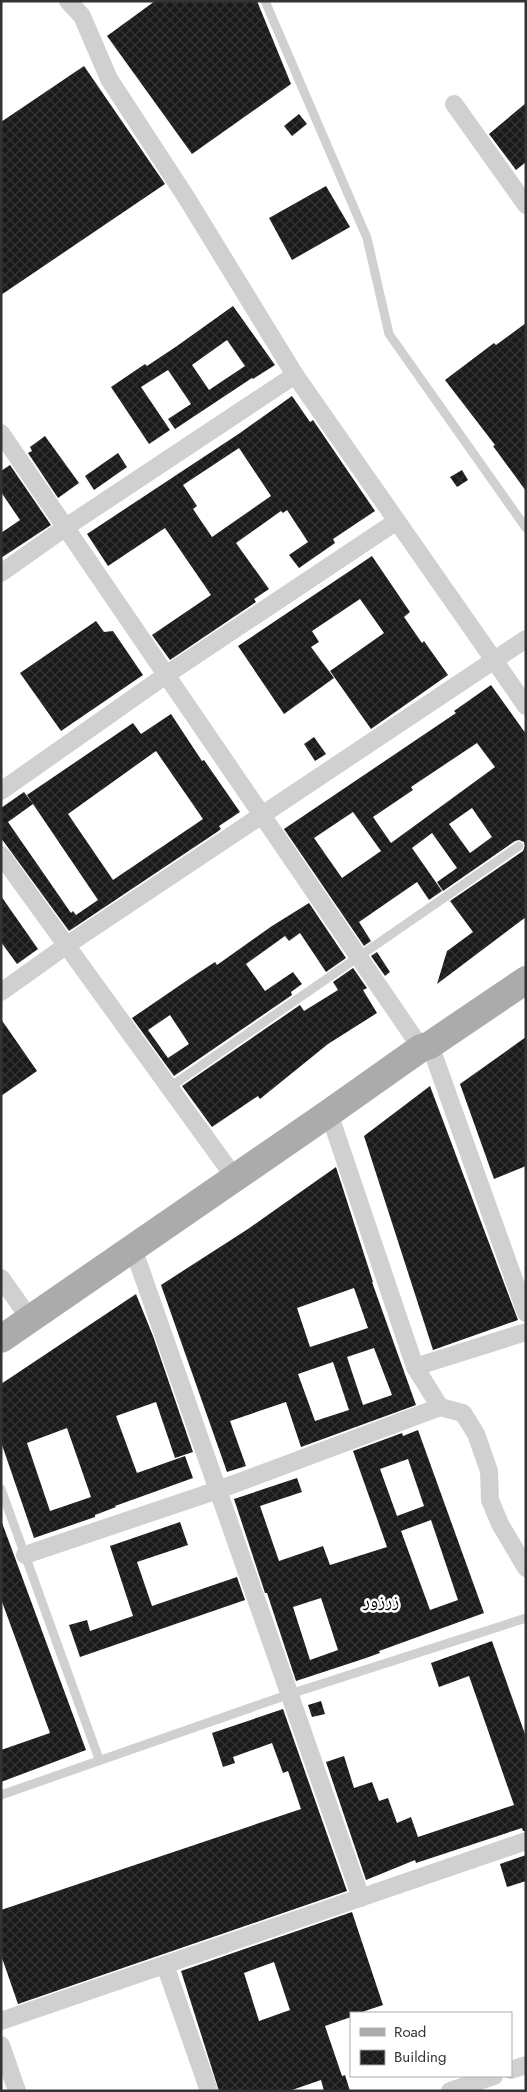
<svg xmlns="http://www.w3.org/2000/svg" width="527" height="2092" font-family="Jost,'Noto Naskh Arabic',sans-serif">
  <defs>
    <pattern id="building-cross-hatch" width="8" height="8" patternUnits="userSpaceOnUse" patternTransform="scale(1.25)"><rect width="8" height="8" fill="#1a1a1a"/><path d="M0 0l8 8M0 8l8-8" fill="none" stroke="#333"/></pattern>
  </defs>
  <rect width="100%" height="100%" fill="#fff"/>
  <!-- building -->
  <g fill="url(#building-cross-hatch)" fill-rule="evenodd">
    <polygon points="155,1 257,1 291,84 192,154 107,36"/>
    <polygon points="84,66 165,184 1,295 1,122"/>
    <polygon points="526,103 526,162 516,170 489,134"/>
    <polygon points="299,114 307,124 292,136 284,126"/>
    <polygon points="326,186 350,227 292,260 269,218"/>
    <path d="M 233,306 L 275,365 L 253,379 L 252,378 L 175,429 L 168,419 L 191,404 L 168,370 L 141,387 L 170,430 L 149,444 L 111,387 L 145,364 L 147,366 L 177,346 ZM 227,340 L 245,366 L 209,390 L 192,365 Z"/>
    <polygon points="526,323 526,491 493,446 495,445 445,380 494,343 496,345"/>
    <path d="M 292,396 L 310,422 L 313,420 L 375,511 L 333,539 L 335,543 L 299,568 L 289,555 L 308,542 L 287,510 L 283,513 L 281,511 L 236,543 L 269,589 L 254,599 L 256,602 L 170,660 L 152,635 L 211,595 L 165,528 L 108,566 L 87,534 L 240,433 ZM 239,448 L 271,496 L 212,537 L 193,509 L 197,506 L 183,485 Z"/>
    <polygon points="45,436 79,483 58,498 28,453 32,451 30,447"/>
    <polygon points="118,453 127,467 94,490 85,476"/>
    <polygon points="10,465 51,525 1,558 1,533 20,520 1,492 1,471"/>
    <polygon points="462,470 468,480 457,487 450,477"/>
    <polygon points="372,556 410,612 404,617 422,643 424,641 448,675 371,729 330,671 384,633 360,599 312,631 319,642 311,647 334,678 284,714 238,646"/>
    <polygon points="96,621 104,632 113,631 143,675 61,731 20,673"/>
    <path d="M 491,685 L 526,734 L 526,917 L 437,984 L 447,951 L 473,932 L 450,901 L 523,851 L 525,846 L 524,842 L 519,840 L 515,841 L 443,891 L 437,882 L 457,868 L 432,833 L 412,848 L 442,891 L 429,900 L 417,882 L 359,922 L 371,941 L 364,946 L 284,829 L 456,713 L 454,711 ZM 477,743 L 495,767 L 391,843 L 373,817 L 413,790 L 411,787 ZM 472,808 L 492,837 L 470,853 L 449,824 ZM 353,812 L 381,851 L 342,878 L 314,838 Z"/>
    <path d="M 171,714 L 202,761 L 204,760 L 240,812 L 219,826 L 221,829 L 217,832 L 69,931 L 1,838 L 1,808 L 24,792 L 33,804 L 27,795 L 133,723 L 141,734 ZM 156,751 L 203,819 L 113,880 L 68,814 ZM 33,804 L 98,900 L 76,915 L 73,911 L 71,913 L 8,822 Z"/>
    <polygon points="314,737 326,754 315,761 304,744"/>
    <polygon points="1,896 38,949 17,964 1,942"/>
    <path d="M 309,903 L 346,958 L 326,972 L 300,933 L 289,941 L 285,936 L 246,964 L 265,991 L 293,972 L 302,984 L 291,992 L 292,995 L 174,1076 L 132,1018 L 192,977 L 215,962 L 217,965 L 272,926 ZM 170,1015 L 189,1044 L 168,1058 L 148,1030 Z"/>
    <polygon points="377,952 390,972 385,976 371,956"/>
    <polygon points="353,968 367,988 363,990 377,1013 328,1044 260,1099 258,1096 212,1127 182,1086 300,1005 304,1011 338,990 333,982"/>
    <polygon points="1,1019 37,1071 1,1096"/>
    <polygon points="526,1037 526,1166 494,1179 460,1084"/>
    <polygon points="430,1086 518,1320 433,1350 364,1136"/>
    <path d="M 336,1167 L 373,1282 L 372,1282 L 416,1405 L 301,1447 L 286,1402 L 230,1421 L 246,1466 L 227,1472 L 161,1285 L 248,1229 ZM 354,1288 L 368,1328 L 310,1347 L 297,1308 ZM 374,1348 L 392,1395 L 363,1405 L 347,1357 ZM 333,1362 L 349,1410 L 315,1421 L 298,1374 Z"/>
    <path d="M 136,1294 L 153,1336 L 193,1452 L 175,1458 L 156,1402 L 116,1416 L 137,1473 L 185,1456 L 193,1478 L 115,1506 L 116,1507 L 95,1515 L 95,1517 L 34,1538 L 1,1442 L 1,1384 ZM 67,1428 L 91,1497 L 50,1511 L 27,1443 Z"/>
    <path d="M 418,1430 L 484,1613 L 379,1651 L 380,1653 L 363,1659 L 296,1681 L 267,1593 L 265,1593 L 234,1499 L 297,1478 L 302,1492 L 260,1506 L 279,1561 L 323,1546 L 330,1565 L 387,1547 L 353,1451 L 402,1433 L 403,1436 ZM 408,1459 L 424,1506 L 397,1516 L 380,1469 ZM 431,1520 L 458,1600 L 430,1610 L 401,1531 ZM 321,1598 L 338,1650 L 310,1660 L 293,1607 Z"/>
    <polygon points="1,1520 86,1750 1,1782 1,1750 50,1733 1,1599"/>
    <polygon points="180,1522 188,1545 137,1562 152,1606 237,1577 245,1600 80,1657 69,1625 87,1620 90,1631 133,1616 110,1546"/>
    <polygon points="492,1641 526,1737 526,1831 523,1831 522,1828 416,1863 415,1860 366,1880 326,1762 344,1756 354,1788 372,1782 379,1801 388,1798 397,1823 411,1817 418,1837 514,1805 469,1676 439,1687 431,1663"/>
    <polygon points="321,1701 325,1714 312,1717 308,1705"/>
    <polygon points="283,1709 347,1891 18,2004 1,1955 1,1910 301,1809 288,1771 283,1773 272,1743 233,1757 235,1763 223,1767 212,1733"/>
    <polygon points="526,1855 526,1881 507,1887 500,1864"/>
    <path d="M 352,1912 L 383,2005 L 359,2013 L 351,2013 L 351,2017 L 325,2026 L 342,2076 L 345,2075 L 350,2091 L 324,2091 L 321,2080 L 289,2091 L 219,2091 L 181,1971 ZM 274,1962 L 290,2010 L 259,2021 L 244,1973 Z"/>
  </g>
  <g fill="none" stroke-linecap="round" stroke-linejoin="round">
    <!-- lane -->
    <g stroke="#d0d0d0" stroke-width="9">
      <polyline points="265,1 367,238 389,334 526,528"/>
      <polyline points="170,1087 519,846"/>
      <polyline points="1,1489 99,1759"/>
      <polyline points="1,1795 290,1694 526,1618"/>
    </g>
    <!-- street -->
    <g stroke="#d0d0d0" stroke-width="18">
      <polyline points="68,1 82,16 109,79 186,197 295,375 526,706"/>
      <polyline points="454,104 526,205"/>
      <polyline points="1,433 421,1048"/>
      <polyline points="1,573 66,527 295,375"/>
      <polyline points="1,791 166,675 397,521"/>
      <polyline points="1,855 235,1178"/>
      <polyline points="1,992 67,945 526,639"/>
      <polyline points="430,1045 526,1313"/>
      <polyline points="329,1113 415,1367 440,1407 463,1413 476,1434 489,1471 490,1500 500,1524 526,1568"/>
      <polyline points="133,1248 361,1898"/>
      <polyline points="1,1278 30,1319"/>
      <polyline points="415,1367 526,1332"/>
      <polyline points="25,1555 218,1490 440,1407"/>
      <polyline points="165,1965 209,2091"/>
      <polyline points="1,2021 526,1841"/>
      <polyline points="1,2045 17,2091"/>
      <polyline points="511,2070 526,2065"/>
      <polyline points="450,2091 494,2076"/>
    </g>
    <!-- primary -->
    <polyline stroke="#ababab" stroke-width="28" points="1,1339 329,1113 421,1048 430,1045 526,980"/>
  </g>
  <g text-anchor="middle" stroke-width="5" stroke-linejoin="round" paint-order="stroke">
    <!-- quarter labels -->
    <g font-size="18" fill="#000" stroke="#fff">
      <text x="381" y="1607">زرزور</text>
    </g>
  </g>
  <!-- border -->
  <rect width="527" height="2092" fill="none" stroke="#333333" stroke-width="5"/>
  <!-- legend -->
  <rect x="350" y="2012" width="162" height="65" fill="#ffffff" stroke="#adadad"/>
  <rect x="360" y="2028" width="25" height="8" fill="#ababab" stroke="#adadad"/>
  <text x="394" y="2037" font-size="15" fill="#333333">Road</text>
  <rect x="360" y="2050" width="25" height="15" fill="url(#building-cross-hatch)" stroke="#adadad"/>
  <text x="394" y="2062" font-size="15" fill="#333333">Building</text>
</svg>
